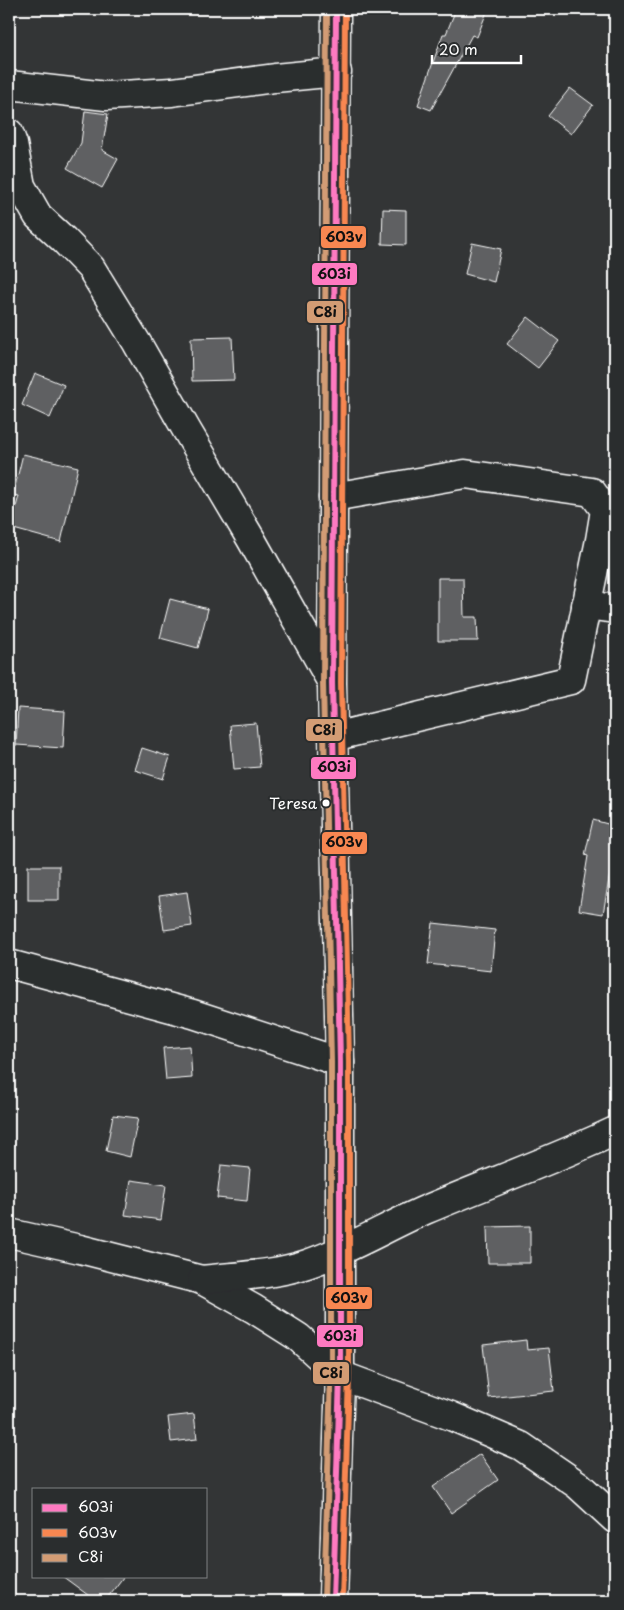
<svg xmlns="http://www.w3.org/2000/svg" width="624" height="1610" font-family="'Playpen Sans',sans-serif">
  <rect width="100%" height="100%" fill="#333536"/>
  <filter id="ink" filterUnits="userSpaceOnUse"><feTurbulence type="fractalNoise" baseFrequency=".02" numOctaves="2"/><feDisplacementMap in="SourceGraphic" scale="10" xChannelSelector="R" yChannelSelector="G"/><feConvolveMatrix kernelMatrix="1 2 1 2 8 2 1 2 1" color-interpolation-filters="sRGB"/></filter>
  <g filter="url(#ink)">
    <!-- building -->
    <g fill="#5f6162" stroke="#fff">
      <polygon points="456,9 488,9 477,37 472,35 431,110 418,105 443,34 446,34"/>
      <polygon points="570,88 593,105 571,134 548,116"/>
      <polygon points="85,111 108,114 102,150 118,159 102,188 67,168 81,143"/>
      <polygon points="383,209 406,210 406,245 382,244"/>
      <polygon points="472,243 501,249 494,282 465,274"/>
      <polygon points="528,317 559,341 538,368 507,344"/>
      <polygon points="232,337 234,380 192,381 191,338"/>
      <polygon points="35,373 64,385 50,418 22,405"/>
      <polygon points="23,454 78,467 61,542 10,528 19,496 13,495"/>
      <polygon points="438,578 463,578 464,617 477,617 478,641 438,641"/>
      <polygon points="170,599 208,609 198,648 160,638"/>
      <polygon points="18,708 65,711 63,748 16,745"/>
      <polygon points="256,723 260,767 234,769 230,725"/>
      <polygon points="142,748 170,757 163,779 135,770"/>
      <polygon points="593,820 615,826 615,863 612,862 603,914 579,910 588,856 585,855"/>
      <rect x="28" y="866" width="31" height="34"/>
      <polygon points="187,892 192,926 164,930 159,896"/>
      <polygon points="433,923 495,930 491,971 428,964"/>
      <polygon points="190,1046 192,1078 166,1080 163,1048"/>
      <polygon points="113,1115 138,1118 130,1157 106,1151"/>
      <polygon points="221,1165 250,1168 247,1201 217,1198"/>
      <polygon points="131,1180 166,1185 161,1220 125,1215"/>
      <polygon points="530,1226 530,1263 488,1263 487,1227"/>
      <polygon points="526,1340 527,1350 549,1348 554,1391 489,1398 483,1345"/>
      <polygon points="194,1414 197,1439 171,1442 168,1417"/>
      <polygon points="480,1454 498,1480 451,1513 433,1487"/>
      <polygon points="62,1576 124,1576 105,1601 96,1601"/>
    </g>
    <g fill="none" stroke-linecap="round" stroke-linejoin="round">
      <defs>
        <g id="minor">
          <polyline points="9,85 106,96 172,92 275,78 337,72"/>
          <polyline points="9,133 13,144 21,186 38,216 64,240 91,268 137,343 186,429 251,539 331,681"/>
          <polyline points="586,605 615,609"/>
          <polyline points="333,737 571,680 600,540 605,510 592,492 465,474 333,497"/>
          <polyline points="9,964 193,1014 340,1062"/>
          <polyline points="9,1233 80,1249 202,1280 254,1309 298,1337 340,1375 451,1416 521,1446 578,1485 615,1519"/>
          <path d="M 202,1280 C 237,1276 274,1275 307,1264 C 349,1250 386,1227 425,1210 C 489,1183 553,1160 615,1131"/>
          <polyline points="333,1601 340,1375 340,1062 332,683 336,9"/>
        </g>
      </defs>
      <!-- minor casing -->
      <use href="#minor" stroke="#fff" stroke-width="31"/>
      <!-- minor -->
      <use href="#minor" stroke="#2a2d2e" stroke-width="28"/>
      <defs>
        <polyline id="bus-1" points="333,1601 340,1375 340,1062 332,683 336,9"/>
        <polyline id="bus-2" points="342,1601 349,1375 349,1062 341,683 345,9"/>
        <polyline id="bus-3" points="324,1601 331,1375 331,1062 323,683 327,9"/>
      </defs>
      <!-- bus-1 casing -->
      <use href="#bus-1" stroke="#2a2d2e" stroke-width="10"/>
      <!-- bus-2 casing -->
      <use href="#bus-2" stroke="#2a2d2e" stroke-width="10"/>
      <!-- bus-3 casing -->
      <use href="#bus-3" stroke="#2a2d2e" stroke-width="10"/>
      <!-- bus-1 -->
      <use href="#bus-1" stroke="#fe7ac1" stroke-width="6"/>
      <!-- bus-2 -->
      <use href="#bus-2" stroke="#f88751" stroke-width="6"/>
      <!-- bus-3 -->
      <use href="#bus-3" stroke="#d39c74" stroke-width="6"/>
    </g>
  </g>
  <!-- markers -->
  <circle fill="#fff" stroke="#2a2d2e" stroke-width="2" cx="326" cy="803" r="4.5"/>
  <g text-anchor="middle" stroke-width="4" stroke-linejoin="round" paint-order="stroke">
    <!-- bus labels -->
    <g font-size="15" fill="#fff" stroke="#2a2d2e" text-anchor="end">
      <text x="317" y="809">Teresa</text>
    </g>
  </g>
  <g stroke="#2a2d2e" stroke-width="2">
    <rect x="320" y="225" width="47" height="24" rx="5" fill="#f88751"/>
    <rect x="311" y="262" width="47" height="24" rx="5" fill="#fe7ac1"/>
    <rect x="306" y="300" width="38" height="24" rx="5" fill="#d39c74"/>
    <rect x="305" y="718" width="38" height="24" rx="5" fill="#d39c74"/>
    <rect x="310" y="756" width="47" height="24" rx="5" fill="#fe7ac1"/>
    <rect x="321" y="831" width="47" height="24" rx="5" fill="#f88751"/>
    <rect x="325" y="1286" width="48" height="24" rx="5" fill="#f88751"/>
    <rect x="316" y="1324" width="48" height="24" rx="5" fill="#fe7ac1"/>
    <rect x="312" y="1361" width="38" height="24" rx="5" fill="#d39c74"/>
  </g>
  <g font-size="14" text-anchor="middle" font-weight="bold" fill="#111">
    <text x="344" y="242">603v</text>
    <text x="334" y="279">603i</text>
    <text x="325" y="317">C8i</text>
    <text x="324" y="735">C8i</text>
    <text x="334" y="772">603i</text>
    <text x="344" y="847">603v</text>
    <text x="349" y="1303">603v</text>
    <text x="340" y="1341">603i</text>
    <text x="331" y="1378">C8i</text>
  </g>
  <!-- margin -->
  <rect width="624" height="1610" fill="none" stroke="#2a2d2e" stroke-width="30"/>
  <rect x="15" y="15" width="594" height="1580" fill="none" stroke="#fff" stroke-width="2" filter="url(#ink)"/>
  <!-- legend -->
  <rect x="32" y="1488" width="175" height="90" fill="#2a2d2e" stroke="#7f8182"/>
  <rect x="42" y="1504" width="25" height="8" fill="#fe7ac1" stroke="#7f8182"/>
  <text x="78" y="1512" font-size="15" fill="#ffffff">603i</text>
  <rect x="42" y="1529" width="25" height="8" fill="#f88751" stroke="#7f8182"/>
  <text x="78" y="1538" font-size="15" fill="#ffffff">603v</text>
  <rect x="42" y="1554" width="25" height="8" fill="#d39c74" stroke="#7f8182"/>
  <text x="78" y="1562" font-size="15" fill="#ffffff">C8i</text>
  <!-- scale -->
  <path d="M432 55v8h89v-8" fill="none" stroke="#ffffff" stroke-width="2.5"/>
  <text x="439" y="55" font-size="15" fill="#ffffff" stroke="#2a2d2e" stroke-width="4" paint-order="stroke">20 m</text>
</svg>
